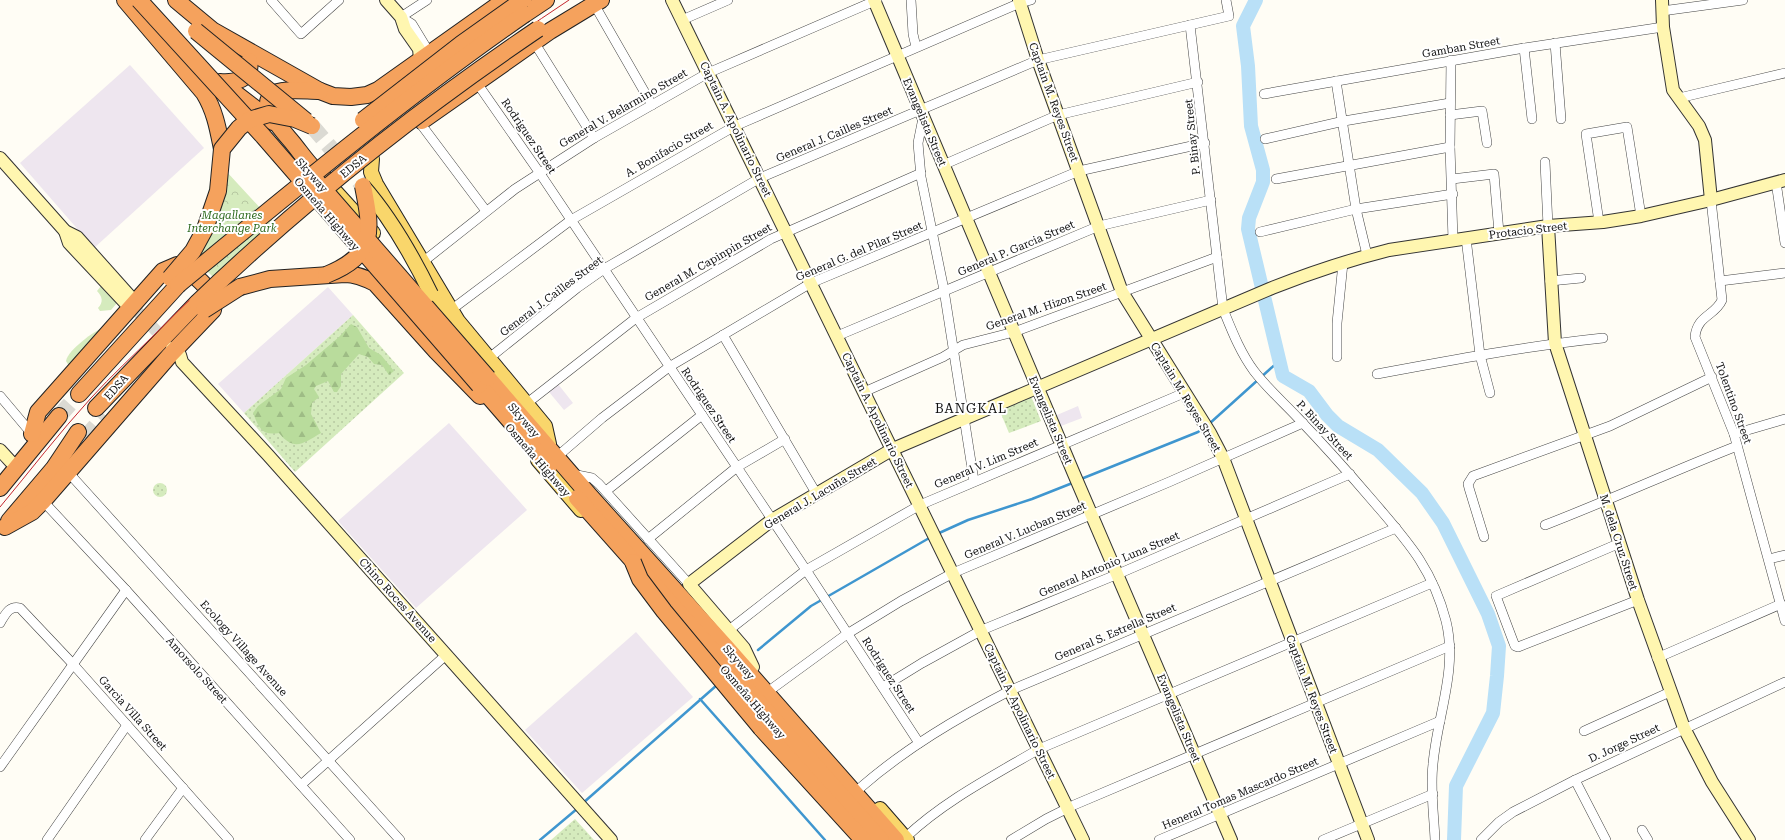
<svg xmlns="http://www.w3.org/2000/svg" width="1785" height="840" font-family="'Roboto Serif',serif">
  <defs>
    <pattern id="grass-dots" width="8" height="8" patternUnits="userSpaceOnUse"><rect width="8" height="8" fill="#d5ebbd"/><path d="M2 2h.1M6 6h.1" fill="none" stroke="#b6c8a1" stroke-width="1.8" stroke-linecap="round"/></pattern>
    <pattern id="forest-firs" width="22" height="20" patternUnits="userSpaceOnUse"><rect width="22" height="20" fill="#b9dc9c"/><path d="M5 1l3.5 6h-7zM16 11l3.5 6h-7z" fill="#9ebc85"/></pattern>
    <pattern id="park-crowns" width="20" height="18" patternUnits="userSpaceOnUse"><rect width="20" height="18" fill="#d5ebbd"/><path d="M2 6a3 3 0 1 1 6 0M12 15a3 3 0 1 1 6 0" fill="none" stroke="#b6c8a1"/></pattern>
  </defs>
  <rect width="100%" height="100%" fill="#fffdf5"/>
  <!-- industrial -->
  <g fill="#eee6ef">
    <polygon points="130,65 204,148 94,248 20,163"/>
    <polygon points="328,287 353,315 244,413 218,384"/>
    <polygon points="558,384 573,403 564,410 549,392"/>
    <polygon points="1078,406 1082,418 1061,426 1057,415"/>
    <polygon points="449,423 527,510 416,608 338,521"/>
    <polygon points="636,632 693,697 582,793 525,730"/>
  </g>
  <!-- grass -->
  <g fill="url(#grass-dots)">
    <polygon points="353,315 404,373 295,472 244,413"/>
    <polygon points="1031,396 1041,421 1009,433 999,409"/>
    <circle cx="160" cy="490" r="7"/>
    <polygon points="575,819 594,840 551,840"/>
  </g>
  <!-- forest -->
  <path fill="url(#forest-firs)" d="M 351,324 L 357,327 L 369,348 L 381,355 L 394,371 L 389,375 L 382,365 L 374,364 L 368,357 L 359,354 L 341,374 L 341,386 L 337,392 L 334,392 L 328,381 L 316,386 L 314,389 L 319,397 L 312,403 L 311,414 L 321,433 C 304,443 294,452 279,433 C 262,436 259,428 253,413 L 258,406 L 281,389 L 286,378 L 306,365 L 339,337 Z"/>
  <!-- park -->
  <path fill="url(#park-crowns)" d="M 214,158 L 275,224 L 215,279 L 187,251 C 201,217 211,195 214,158 Z"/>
  <!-- garden -->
  <g fill="#d5ebbd">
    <path d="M 101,286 L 117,303 L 111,310 L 100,311 L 98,308 C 104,302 102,296 97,291 Z"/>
    <path d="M 104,327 L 69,366 L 66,361 C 68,350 94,331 104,327 Z"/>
  </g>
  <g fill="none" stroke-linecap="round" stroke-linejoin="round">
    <!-- stream -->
    <g stroke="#3f96cf" stroke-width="2.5">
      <polyline points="1209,424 1279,361"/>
      <polyline points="1081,479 1198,432 1204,428"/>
      <polyline points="937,534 968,520 1032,499 1075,482"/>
      <polyline points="758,650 811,606 931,537"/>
      <polyline points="700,699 825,840"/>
      <polyline points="583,803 717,685"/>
      <polyline points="540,840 578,808"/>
    </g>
    <!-- river -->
    <polyline stroke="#b9e0f7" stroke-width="14" points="1256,0 1243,26 1248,66 1251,126 1263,170 1263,182 1249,218 1248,229 1283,376 1309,391 1327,415 1338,426 1378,450 1422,493 1443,523 1488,614 1499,646 1497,676 1493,713 1456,786 1454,840"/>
    <!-- secondary-tunnel -->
    <polyline stroke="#dbdad3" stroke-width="12" stroke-dasharray="12 6" stroke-linecap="butt" points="136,310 168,343"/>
    <!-- highway-tunnel -->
    <g stroke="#dbdad3" stroke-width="16" stroke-dasharray="16 8" stroke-linecap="butt">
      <polyline points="312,126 363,186"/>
      <polyline points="59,416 79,394"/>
      <polyline points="85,438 105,415"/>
    </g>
    <defs>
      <g id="street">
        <polyline points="271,0 301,34 339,0"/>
        <polyline points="427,0 401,17 412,24 429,52"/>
        <polyline points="911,0 913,34 916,47"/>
        <polyline points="594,4 652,105"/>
        <polyline points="1662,11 1743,0"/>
        <polyline points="682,20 728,0"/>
        <path d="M 1190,25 L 1223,309 C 1232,331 1240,352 1254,371 C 1267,388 1284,403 1298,418 C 1324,445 1348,472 1372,500 C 1407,541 1432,567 1446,621 C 1458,670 1437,716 1433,764 C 1430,789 1434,815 1435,840"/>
        <polyline points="534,42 594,138"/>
        <polyline points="1555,43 1561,119"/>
        <polyline points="1524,48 1532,119"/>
        <polyline points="1451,60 1450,147 1453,240"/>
        <polyline points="1336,81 1356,209 1367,255"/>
        <polyline points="477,83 539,172 806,570 919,743"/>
        <polyline points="1264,94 1524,48 1663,27"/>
        <polyline points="1679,98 1785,73"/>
        <polyline points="1450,115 1482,111 1487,143"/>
        <polyline points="923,118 918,143 921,177 944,290 974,481"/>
        <polyline points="420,123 486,211"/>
        <polyline points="1265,139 1344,121 1450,103"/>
        <polyline points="1545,162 1548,226"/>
        <polyline points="943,165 1058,115 1198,82"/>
        <polyline points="1276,179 1450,147"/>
        <polyline points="1452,179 1494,174 1499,233"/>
        <polyline points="1776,182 1785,243"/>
        <path d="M 1711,200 L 1722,300 C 1715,316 1697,315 1695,337 L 1734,434 L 1785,621"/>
        <polyline points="1599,222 1586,134 1627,127 1641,216"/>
        <polyline points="1260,232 1356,209 1453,194"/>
        <polyline points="1466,238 1480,355 1490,393"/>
        <polyline points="424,261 515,189 594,138 708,73 877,0"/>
        <polyline points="1550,281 1581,278"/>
        <polyline points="1720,281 1785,273"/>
        <polyline points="451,310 571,220 735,126 1020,3 1031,0"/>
        <polyline points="723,335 816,493"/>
        <polyline points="837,336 1099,226 1211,200"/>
        <polyline points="1337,357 1337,323 1343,263"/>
        <polyline points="488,359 577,288 604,269 760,178 1038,60 1229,16 1226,0"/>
        <path d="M 1377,374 C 1452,360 1527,346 1603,338"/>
        <polyline points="864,392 943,357 963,345 1014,332 1217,257"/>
        <polyline points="0,396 32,434"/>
        <polyline points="526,404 636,318 771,239 921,173"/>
        <polyline points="1734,434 1785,419"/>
        <polyline points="559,455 602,418 669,367 811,283 1079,171 1205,143"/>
        <polyline points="68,472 400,840"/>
        <polyline points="577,475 592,478 599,484 689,584"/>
        <polyline points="606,491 702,415"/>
        <polyline points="43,501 126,590 350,840"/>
        <path d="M 1545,525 C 1610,500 1673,471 1737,446"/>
        <polyline points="1484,537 1469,488 1468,484 1473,476 1610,426 1712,377"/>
        <polyline points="648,539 737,467 785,439"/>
        <polyline points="1620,543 1496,596 1513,641 1515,646 1518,647 1638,600"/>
        <polyline points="1769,559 1785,555"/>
        <path d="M 0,623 C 5,615 9,605 20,608 L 72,663 L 229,840"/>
        <polyline points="729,630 806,570 920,505 1184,393"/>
        <polyline points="1657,658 1781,604"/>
        <polyline points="883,687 922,663 982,630 1118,574 1350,474"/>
        <polyline points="773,688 847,634 901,601 953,573 1169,482 1303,423"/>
        <polyline points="1584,731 1670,692"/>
        <polyline points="0,767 126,590"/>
        <polyline points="1575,780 1606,840"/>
        <polyline points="301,785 446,655"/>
        <path d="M 860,788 C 906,748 957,718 1011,690 L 1396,528"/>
        <polyline points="1642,830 1648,840"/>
        <path d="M 905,838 C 944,801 993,776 1039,749 L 1432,583"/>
        <polyline points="47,840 127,725"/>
        <polyline points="145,840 183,788"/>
        <polyline points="1011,840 1046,819 1074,805 1450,646"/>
        <polyline points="1159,840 1440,721"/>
        <polyline points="1323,840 1433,794"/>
        <polyline points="1481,840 1499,822 1513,812 1575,780 1785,682"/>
      </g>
      <g id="secondary">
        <polyline points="386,0 401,17 405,29 419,49 420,59"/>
        <polyline points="672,0 1083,840"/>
        <polyline points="874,0 1074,474 1231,840"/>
        <polyline points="1019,0 1038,60 1122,292 1210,433 1223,458 1368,840"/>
        <polyline points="1662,0 1663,27 1673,90 1699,126 1705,140 1711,200"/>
        <polyline points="0,158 65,231 77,237 135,302"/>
        <polyline points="1548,226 1555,343 1638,600 1684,728 1712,782 1749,840"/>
        <polyline points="65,231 69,243 130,308"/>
        <polyline points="172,348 180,355 182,362 268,455 611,840"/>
        <polyline points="0,450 11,462"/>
        <path d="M 753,667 L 744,648 L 689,584 L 772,520 L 893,449 L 1272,288 C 1310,273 1349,260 1389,250 L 1548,226 L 1603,222 L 1641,216 L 1711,200 L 1785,180"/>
      </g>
      <g id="primary">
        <polyline points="372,159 371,172 376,184 458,321 545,426 549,444"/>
        <polyline points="323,178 373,233"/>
        <polyline points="431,294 455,331"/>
        <polyline points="538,460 581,510"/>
        <polyline points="880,809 907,840"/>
      </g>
      <g id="highway">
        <path d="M 125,0 L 204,93 C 215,111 218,129 222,149"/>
        <polyline points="176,0 212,30 320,91 333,96 351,97 367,95 378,90 505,0"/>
        <polyline points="525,14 546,0"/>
        <path d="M 220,82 C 234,83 253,80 249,61"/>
        <polyline points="222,83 273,122"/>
        <path d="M 320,91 C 308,91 294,89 283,91 C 249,96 282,130 292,142 C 302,154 313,172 327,180"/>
        <polyline points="422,121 550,31 601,0"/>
        <path d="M 240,287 L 270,279 L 345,274 C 356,274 365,278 375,283 L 436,351 L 480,396"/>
        <polyline points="488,378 590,496 727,648 896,840"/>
        <polyline points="479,385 549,466"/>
        <polyline points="79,394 178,285"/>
        <polyline points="96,408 197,303"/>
        <polyline points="0,488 59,416"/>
        <polyline points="577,498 881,840"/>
        <polyline points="9,521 54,468 78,432"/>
        <path d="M 5,527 L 32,512 L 43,501 L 170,355 L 213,310 L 215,297 C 204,284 193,272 177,265 L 163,271 L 38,412 L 32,434"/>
        <polyline points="761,728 863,840"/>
      </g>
    </defs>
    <!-- street casing -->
    <use href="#street" stroke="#444" stroke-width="10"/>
    <!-- secondary casing -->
    <use href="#secondary" stroke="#333" stroke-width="14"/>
    <!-- primary casing -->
    <use href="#primary" stroke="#222" stroke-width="16"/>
    <!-- highway casing -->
    <use href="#highway" stroke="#222" stroke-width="18"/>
    <!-- street -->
    <use href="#street" stroke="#fff" stroke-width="9"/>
    <!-- secondary -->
    <use href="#secondary" stroke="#fff6b0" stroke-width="12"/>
    <!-- primary -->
    <use href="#primary" stroke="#f9d66b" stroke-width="14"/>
    <!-- highway -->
    <use href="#highway" stroke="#f5a25d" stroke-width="16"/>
    <!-- tram -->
    <path stroke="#c4262e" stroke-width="1" d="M 0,507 C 30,471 59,433 91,398 C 111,376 133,356 154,335 C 280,208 420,99 569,0"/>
    <defs>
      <path id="primary-bridge" d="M 363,186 C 391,218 412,255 431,294"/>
      <g id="highway-bridge">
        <polyline points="139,0 263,136 479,385"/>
        <polyline points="196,31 306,121"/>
        <polyline points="363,120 461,44 523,0"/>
        <polyline points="313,177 488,378"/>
        <path d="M 326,275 C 376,255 372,231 363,186"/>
        <polyline points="170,278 193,251 205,229 218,191 222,149 239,128 249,120 269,114 295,119 312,126"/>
        <path d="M 178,285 C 291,192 404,98 525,14"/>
        <path d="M 197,303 C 302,202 417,111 538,29"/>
        <polyline points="204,310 240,287"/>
        <polyline points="633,562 640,579 664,611 761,728"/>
      </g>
    </defs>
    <!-- primary-bridge casing -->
    <use href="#primary-bridge" stroke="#222" stroke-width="16" stroke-linecap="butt"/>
    <!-- highway-bridge casing -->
    <use href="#highway-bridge" stroke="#222" stroke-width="18" stroke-linecap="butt"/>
    <!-- primary-bridge -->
    <use href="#primary-bridge" stroke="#f9d66b" stroke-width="14"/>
    <!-- highway-bridge -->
    <use href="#highway-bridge" stroke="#f5a25d" stroke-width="16"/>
  </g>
  <g text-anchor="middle" stroke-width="4" stroke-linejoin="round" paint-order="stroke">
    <!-- street labels -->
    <g font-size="11" fill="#111" stroke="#fff">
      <text transform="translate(1461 47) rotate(-10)" y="4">Gamban Street</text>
      <text transform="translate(1054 102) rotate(70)" y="4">Captain M. Reyes Street</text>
      <text transform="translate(623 108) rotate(-30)" y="4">General V. Belarmino Street</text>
      <text transform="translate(925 122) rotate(67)" y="4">Evangelista Street</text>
      <text transform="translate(736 129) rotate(64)" y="4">Captain A. Apolinario Street</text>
      <text transform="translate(834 134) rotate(-23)" y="4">General J. Cailles Street</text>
      <text transform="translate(529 136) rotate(56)" y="4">Rodriguez Street</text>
      <text transform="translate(1192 137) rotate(-96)" y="4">P. Binay Street</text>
      <text transform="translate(669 149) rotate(-30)" y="4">A. Bonifacio Street</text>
      <text transform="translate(353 166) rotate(-39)" y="4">EDSA</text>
      <text transform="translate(312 175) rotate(48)" y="4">Skyway</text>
      <text transform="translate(327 214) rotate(49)" y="4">Osmeña Highway</text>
      <text transform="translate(1528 230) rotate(-7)" y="4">Protacio Street</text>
      <text transform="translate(1016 248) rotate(-23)" y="4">General P. Garcia Street</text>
      <text transform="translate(859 251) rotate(-23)" y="4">General G. del Pilar Street</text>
      <text transform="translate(708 262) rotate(-30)" y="4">General M. Capinpin Street</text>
      <text transform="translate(551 296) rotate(-37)" y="4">General J. Cailles Street</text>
      <text transform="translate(1046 306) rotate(-19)" y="4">General M. Hizon Street</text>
      <text transform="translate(116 387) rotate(-48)" y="4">EDSA</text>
      <text transform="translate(1186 397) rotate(59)" y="4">Captain M. Reyes Street</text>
      <text transform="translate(1734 403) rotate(70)" y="4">Tolentino Street</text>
      <text transform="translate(709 405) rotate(56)" y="4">Rodriguez Street</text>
      <text transform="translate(524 420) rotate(49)" y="4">Skyway</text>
      <text transform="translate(878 420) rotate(64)" y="4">Captain A. Apolinario Street</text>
      <text transform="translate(1051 420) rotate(67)" y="4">Evangelista Street</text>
      <text transform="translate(1325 430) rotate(47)" y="4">P. Binay Street</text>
      <text transform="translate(538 460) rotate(49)" y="4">Osmeña Highway</text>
      <text transform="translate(986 463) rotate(-23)" y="4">General V. Lim Street</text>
      <text transform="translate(820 493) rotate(-31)" y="4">General J. Lacuña Street</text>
      <text transform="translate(1025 530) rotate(-23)" y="4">General V. Lucban Street</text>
      <text transform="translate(1619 542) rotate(72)" y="4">M. dela Cruz Street</text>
      <text transform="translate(1109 564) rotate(-23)" y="4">General Antonio Luna Street</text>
      <text transform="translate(398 600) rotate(48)" y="4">Chino Roces Avenue</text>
      <text transform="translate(1115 632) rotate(-23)" y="4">General S. Estrella Street</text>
      <text transform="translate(244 648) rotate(48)" y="4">Ecology Village Avenue</text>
      <text transform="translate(739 662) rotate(49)" y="4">Skyway</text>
      <text transform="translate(197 670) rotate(48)" y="4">Amorsolo Street</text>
      <text transform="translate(889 675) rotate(57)" y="4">Rodriguez Street</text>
      <text transform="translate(1312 694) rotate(69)" y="4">Captain M. Reyes Street</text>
      <text transform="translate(753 702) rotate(49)" y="4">Osmeña Highway</text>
      <text transform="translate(1020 711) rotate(64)" y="4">Captain A. Apolinario Street</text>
      <text transform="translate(133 713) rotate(48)" y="4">Garcia Villa Street</text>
      <text transform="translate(1179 718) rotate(67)" y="4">Evangelista Street</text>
      <text transform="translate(1624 743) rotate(-25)" y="4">D. Jorge Street</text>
      <text transform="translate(1240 793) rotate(-23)" y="4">Heneral Tomas Mascardo Street</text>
    </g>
    <!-- park labels -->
    <g font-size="11" font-style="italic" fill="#2f6b1f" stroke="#fff">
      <text x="232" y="219">Magallanes<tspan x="232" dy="13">Interchange Park</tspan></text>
    </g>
    <!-- quarter labels -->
    <g font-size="13" letter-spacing="1" fill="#111" stroke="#fff">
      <text x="971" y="413">BANGKAL</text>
    </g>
  </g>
</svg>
